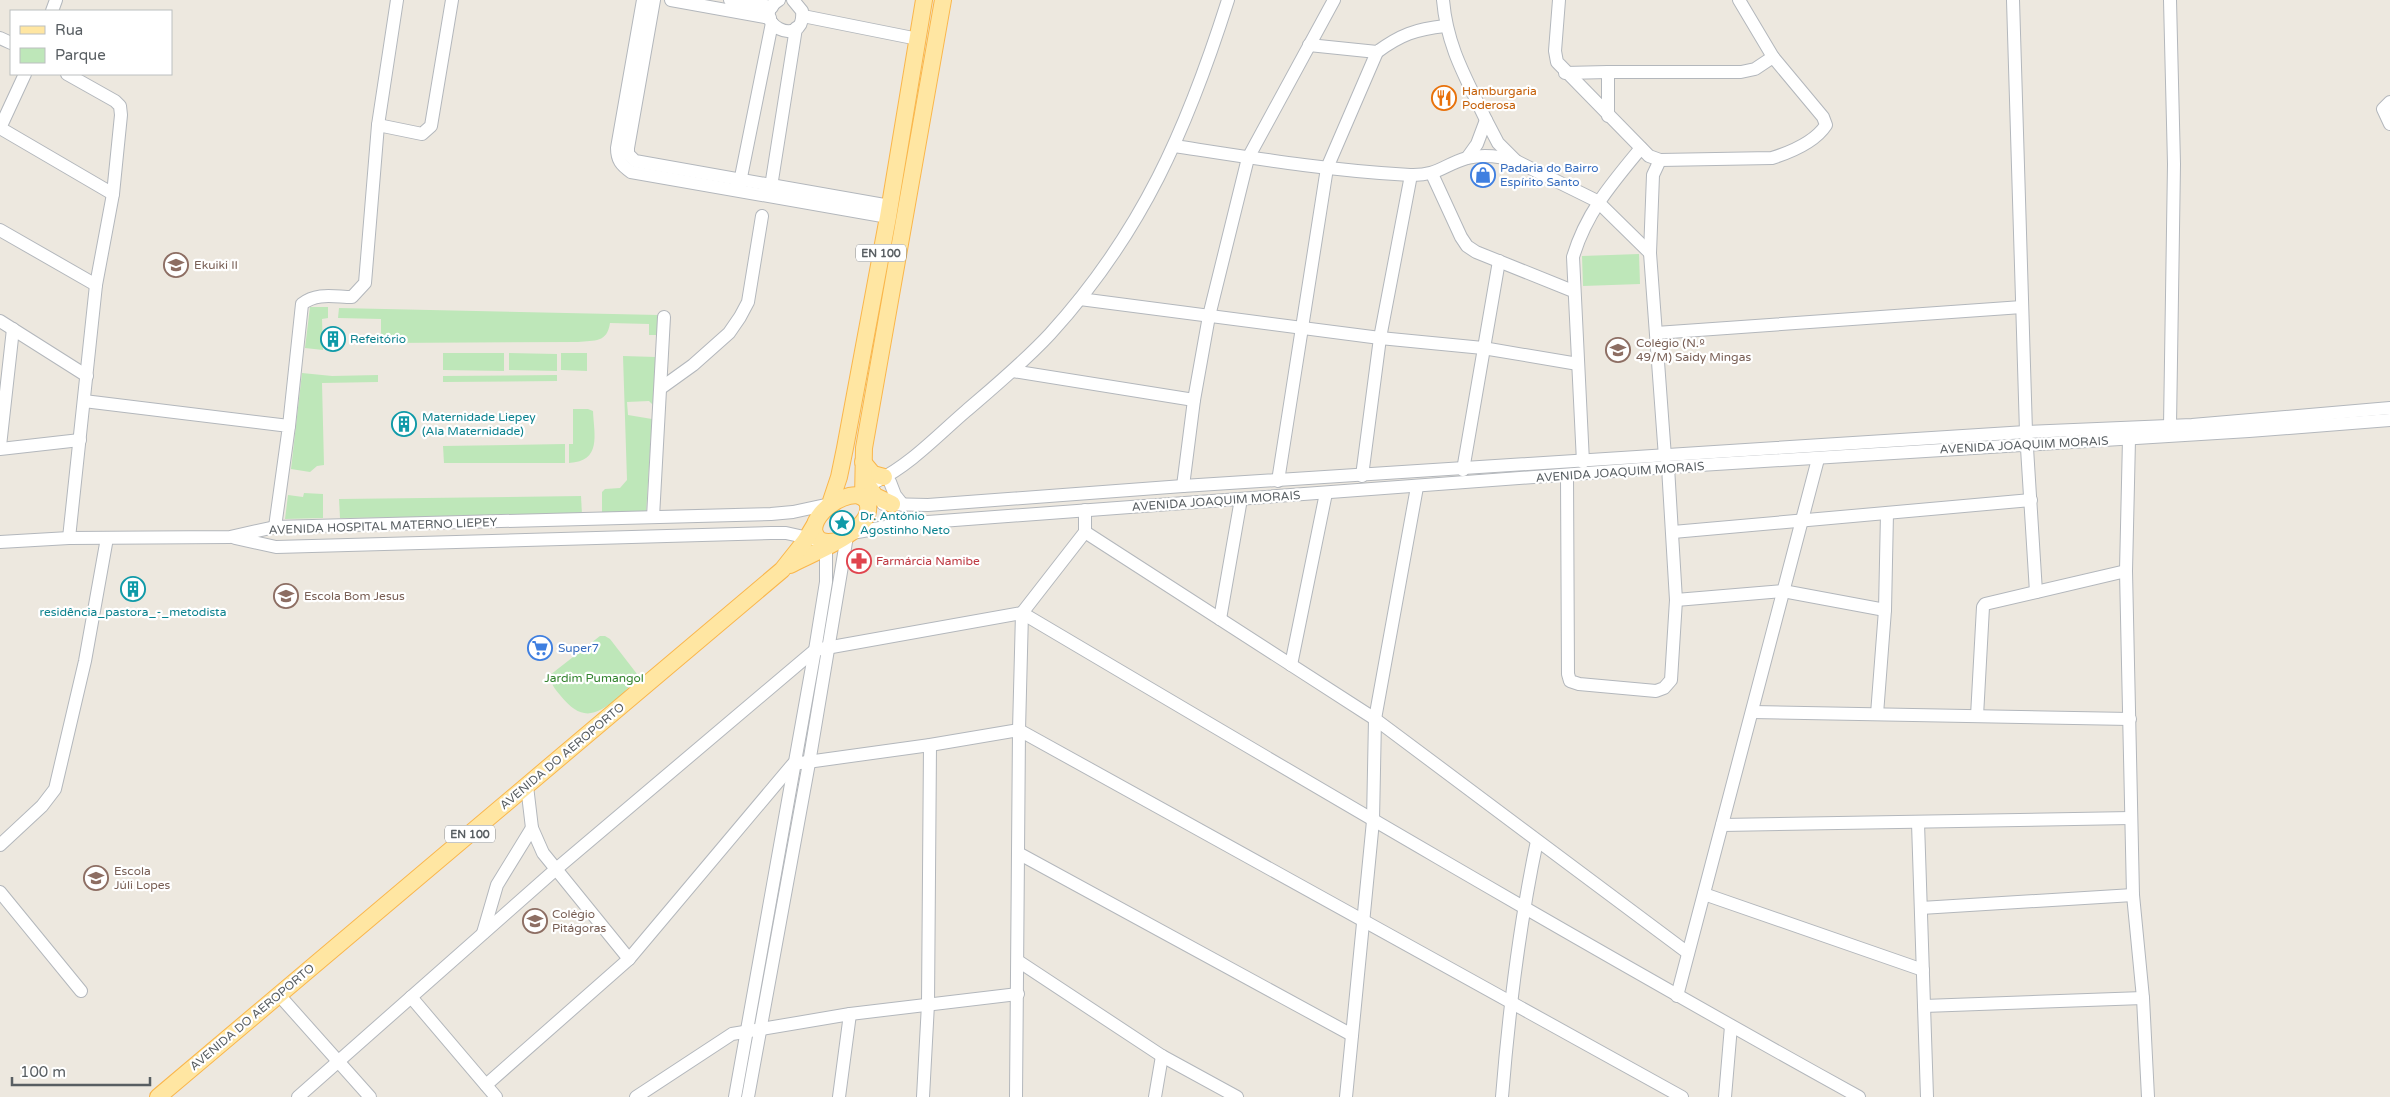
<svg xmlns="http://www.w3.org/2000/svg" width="2390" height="1097" font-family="'Varela Round',sans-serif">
  <rect width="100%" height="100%" fill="#ede8df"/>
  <!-- green -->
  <g fill="#bee7b9">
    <polygon points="1639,254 1640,284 1583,286 1582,256"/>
    <polygon points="310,307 328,307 328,318 322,319 323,350 305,348"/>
    <path d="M 339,308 L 659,315 L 658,335 L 649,335 L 649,324 L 610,323 C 607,343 595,340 578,342 L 385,343 L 381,338 L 381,319 L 338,318 Z"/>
    <polygon points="443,353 504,353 504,371 443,370"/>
    <polygon points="509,353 557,354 557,371 509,370"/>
    <polygon points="561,353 587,353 587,371 561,370"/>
    <polygon points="623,356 656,357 653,405 649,401 627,402 628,415 652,419 646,514 602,515 602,492 605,489 620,488 627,480"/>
    <polygon points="302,373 332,376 378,375 378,382 322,383 324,465 317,466 310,472 291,469"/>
    <polygon points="557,375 557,381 443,382 443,376"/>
    <path d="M 573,409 L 588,409 L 593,411 C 594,435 602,461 569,463 L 569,444 L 573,444 Z"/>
    <polygon points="565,444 565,463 444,463 443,446"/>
    <polygon points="304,493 323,494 323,518 285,519 288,495 303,497"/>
    <polygon points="581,496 582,515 340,518 339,499"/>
    <path d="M 600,636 L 605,636 L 610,639 L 637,674 C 633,685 626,690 618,698 C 594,717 581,721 560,695 C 555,689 550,683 550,675 Z"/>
  </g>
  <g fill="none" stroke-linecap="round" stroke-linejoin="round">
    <defs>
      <g id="minor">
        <path d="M 643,0 L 617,148 C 617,160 621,165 631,172 L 888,217"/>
        <polyline points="654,0 628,148 628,154 635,161 890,206"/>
        <polyline points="671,0 770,18"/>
        <polyline points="730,0 772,7"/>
        <path d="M 779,0 C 745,21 806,52 802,11 L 793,0"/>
        <path d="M 1443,0 C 1447,47 1466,78 1486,120"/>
        <path d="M 1559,0 L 1555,51 L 1557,62 L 1649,156 L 1660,160 L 1772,158 C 1791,152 1815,142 1826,125 L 1823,117 L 1773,57 L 1739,0"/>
        <polyline points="2013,0 2026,432 2036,592"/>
        <polyline points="2170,0 2174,164 2170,426"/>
        <polyline points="52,11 56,0"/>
        <polyline points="803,16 918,39"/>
        <polyline points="0,38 11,43"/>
        <path d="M 1309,45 L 1377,52 C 1400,35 1416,29 1445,26"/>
        <polyline points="1565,73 1608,72"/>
        <polyline points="67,74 115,101 120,106 121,115 113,194 96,285 69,538"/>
        <polyline points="2390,102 2383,109 2390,124"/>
        <polyline points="1608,116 1608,72 1741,72 1755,69 1773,57"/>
        <polyline points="378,125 422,134 431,126 452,0"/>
        <polyline points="0,128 113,194"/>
        <polyline points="0,128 25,74"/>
        <path d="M 1175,146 C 1253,158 1331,171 1410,175 C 1438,176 1443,165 1467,158 C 1484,154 1500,156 1516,161"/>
        <polyline points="1467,158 1477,144 1486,120 1498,143 1516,161 1597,201 1650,253"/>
        <polyline points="1660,160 1653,175 1650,253 1665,457"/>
        <polyline points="1432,174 1461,237 1467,246 1476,252 1573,291"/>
        <polyline points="739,187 772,23"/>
        <polyline points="770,193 796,28"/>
        <polyline points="0,230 96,285"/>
        <polyline points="1080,299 1380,338 1483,348 1578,364"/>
        <polyline points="0,321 87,376"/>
        <polyline points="1656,333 2022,307"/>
        <polyline points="1013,371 1194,400"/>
        <polyline points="661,388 693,365 729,333 740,317 748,302 762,216"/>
        <polyline points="84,401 289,426 275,527"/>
        <path d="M 289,426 L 302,304 C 317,292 335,297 352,297 L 365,283 L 378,125 L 397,0"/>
        <polyline points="2129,439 2126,571 2133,895 2143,998 2148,1097"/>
        <polyline points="0,446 13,329"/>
        <polyline points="0,449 80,440"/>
        <path d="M 1583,462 L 1573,257 C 1586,213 1612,183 1641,148"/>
        <polyline points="1463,470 1499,261"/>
        <polyline points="1362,476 1380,338 1411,175"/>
        <polyline points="1567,476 1568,674 1570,681 1579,684 1656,691 1664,688 1671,680 1676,600 1668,467"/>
        <path d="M 877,481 C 910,465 938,435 966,411 C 995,386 1024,362 1050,334 C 1142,233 1187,129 1228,0"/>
        <polyline points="1278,481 1327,168 1377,52"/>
        <polyline points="890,482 895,495 903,505"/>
        <polyline points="1183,486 1194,400 1209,316 1248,158 1334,0"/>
        <polyline points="883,504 928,505 1183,486 2026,432 2192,425 2390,408"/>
        <polyline points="653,517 664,317"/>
        <polyline points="1085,532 1375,719 1688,953"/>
        <polyline points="1673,532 2031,500"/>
        <polyline points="852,533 891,526 928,522 1668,467 2249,431 2390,420"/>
        <polyline points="235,538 276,547 771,533 786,533 813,539"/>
        <polyline points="0,542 69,538 230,537 275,527 771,514 793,512 830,504"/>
        <polyline points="1676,600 1783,591 1885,610"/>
        <polyline points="1220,619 1241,499"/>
        <polyline points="1291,665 1326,493"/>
        <polyline points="1752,712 2130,719"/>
        <polyline points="1877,714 1885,610 1887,513"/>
        <polyline points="1977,716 1983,607 1985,604 2126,571"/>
        <polyline points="527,786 532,828 543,853 629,959 793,764 930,745 1019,730 1682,1097"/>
        <polyline points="1918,823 1927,1097"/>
        <polyline points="1722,825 2131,818"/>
        <polyline points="0,845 42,806 55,789 85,661 107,538"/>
        <polyline points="1018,853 1352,1035"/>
        <polyline points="0,892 81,991"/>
        <polyline points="1704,894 1923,970"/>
        <polyline points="1921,908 2133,895"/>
        <polyline points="483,933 497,885 532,828"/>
        <polyline points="1018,961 1162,1056 1237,1097"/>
        <polyline points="279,995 370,1097"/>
        <polyline points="1677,996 1818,459"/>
        <polyline points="411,997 496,1097"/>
        <polyline points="1924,1006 2143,998"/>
        <polyline points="486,1085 629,959"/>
        <path d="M 298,1097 L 555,870 L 815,650 L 1022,613 C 1299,777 1577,941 1859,1097"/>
        <polyline points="636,1097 732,1034 850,1014 1018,994"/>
        <polyline points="735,1097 815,650 826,582 826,542"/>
        <polyline points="748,1097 809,763 847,536"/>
        <polyline points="839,1097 850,1014"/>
        <polyline points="923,1097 928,1004 930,745"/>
        <polyline points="1016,1097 1019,730 1022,613 1085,532 1085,510"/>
        <polyline points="1155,1097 1162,1056"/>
        <polyline points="1346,1097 1373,821 1375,719 1417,487"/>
        <path d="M 1502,1097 C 1509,1010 1519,926 1537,841"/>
        <polyline points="1725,1097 1731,1026"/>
      </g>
      <g id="major">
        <polyline points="863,462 873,474 884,477"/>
        <polyline points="865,481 875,496 892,504"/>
        <polyline points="863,498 864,448 943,0"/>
        <polyline points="830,504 839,477 845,448 888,217 924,0"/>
        <path d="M 790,565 C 810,554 865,534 868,511 C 872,478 815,503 814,530 C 817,543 826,543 837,541"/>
        <polyline points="158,1097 782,570 805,541 814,526"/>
      </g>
    </defs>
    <!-- minor casing -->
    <use href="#minor" stroke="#b3b7bc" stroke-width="14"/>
    <!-- major casing -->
    <use href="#major" stroke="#fab64b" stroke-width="18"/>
    <!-- minor -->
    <use href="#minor" stroke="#fff" stroke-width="12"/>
    <!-- major -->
    <use href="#major" stroke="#ffe6a2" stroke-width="16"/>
  </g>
  <!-- icons -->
  <defs>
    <symbol id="restaurant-ring" viewBox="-11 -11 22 22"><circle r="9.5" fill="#fff" stroke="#e8710a" stroke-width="1.5"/><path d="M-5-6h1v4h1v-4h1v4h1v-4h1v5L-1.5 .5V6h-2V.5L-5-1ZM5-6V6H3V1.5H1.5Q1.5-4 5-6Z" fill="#e8710a"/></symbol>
    <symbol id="shop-ring" viewBox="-11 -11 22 22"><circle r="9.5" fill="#fff" stroke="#3f7fe0" stroke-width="1.5"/><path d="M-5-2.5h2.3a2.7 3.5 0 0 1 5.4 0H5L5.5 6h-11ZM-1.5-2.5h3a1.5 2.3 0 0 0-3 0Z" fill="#3f7fe0"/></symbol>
    <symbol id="school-ring" viewBox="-11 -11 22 22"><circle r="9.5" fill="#fff" stroke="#8d6e63" stroke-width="1.5"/><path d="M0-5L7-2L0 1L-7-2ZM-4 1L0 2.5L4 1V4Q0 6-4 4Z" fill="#8d6e63"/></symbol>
    <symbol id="building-ring" viewBox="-11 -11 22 22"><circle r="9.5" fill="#fff" stroke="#0f9aa8" stroke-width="1.5"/><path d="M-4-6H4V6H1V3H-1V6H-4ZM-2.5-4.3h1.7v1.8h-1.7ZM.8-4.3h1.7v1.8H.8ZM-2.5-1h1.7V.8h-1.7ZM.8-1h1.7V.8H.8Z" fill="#0f9aa8"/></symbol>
    <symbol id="sight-ring" viewBox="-11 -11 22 22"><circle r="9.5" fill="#fff" stroke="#0f9aa8" stroke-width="1.5"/><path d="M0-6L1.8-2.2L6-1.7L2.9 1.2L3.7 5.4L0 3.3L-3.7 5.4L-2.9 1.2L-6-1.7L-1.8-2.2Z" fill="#0f9aa8"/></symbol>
    <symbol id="pharmacy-ring" viewBox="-11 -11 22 22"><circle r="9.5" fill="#fff" stroke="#e0444e" stroke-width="1.5"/><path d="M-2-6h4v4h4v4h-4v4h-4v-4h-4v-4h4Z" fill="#e0444e"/></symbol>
    <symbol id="supermarket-ring" viewBox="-11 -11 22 22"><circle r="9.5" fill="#fff" stroke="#3f7fe0" stroke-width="1.5"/><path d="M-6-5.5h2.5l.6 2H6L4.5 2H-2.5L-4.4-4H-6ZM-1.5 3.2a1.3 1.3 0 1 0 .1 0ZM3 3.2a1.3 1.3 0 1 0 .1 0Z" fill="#3f7fe0"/></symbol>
  </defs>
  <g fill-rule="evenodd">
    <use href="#restaurant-ring" x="1430" y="84" width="28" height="28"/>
    <use href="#shop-ring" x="1469" y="161" width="28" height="28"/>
    <use href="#school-ring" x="162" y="251" width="28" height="28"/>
    <use href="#building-ring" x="319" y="325" width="28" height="28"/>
    <use href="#school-ring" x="1604" y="336" width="28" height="28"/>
    <use href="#building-ring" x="390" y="410" width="28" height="28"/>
    <use href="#sight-ring" x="828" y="509" width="28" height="28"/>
    <use href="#pharmacy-ring" x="845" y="547" width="28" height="28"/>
    <use href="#building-ring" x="119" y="575" width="28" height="28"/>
    <use href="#school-ring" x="272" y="582" width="28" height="28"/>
    <use href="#supermarket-ring" x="526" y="634" width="28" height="28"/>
    <use href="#school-ring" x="82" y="864" width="28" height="28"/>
    <use href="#school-ring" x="521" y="907" width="28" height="28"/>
  </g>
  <g text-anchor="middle" stroke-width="4.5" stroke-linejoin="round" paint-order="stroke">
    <!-- shield labels -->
    <g fill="#fff" stroke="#8a8e91" stroke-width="1">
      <rect x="856" y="244.5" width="50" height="17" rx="4"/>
      <rect x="445" y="825.5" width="50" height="17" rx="4"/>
    </g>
    <g font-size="11" font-weight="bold" fill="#585e62">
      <text x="881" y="257">EN 100</text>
      <text x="470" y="838">EN 100</text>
    </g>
    <!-- food labels -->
    <g font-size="12" fill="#c56008" stroke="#fff" text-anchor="start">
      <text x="1462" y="95">Hamburgaria<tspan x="1462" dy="14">Poderosa</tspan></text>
    </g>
    <!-- shop labels -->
    <g font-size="12" fill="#366cbe" stroke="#fff" text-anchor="start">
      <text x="1500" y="172">Padaria do Bairro<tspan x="1500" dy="14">Espírito Santo</tspan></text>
      <text x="558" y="652">Super7</text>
    </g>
    <!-- education labels -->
    <g font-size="12" fill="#785e54" stroke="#fff" text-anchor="start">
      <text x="194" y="269">Ekuiki II</text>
      <text x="1636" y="347">Colégio (N.º<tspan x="1636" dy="14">49/M) Saidy Mingas</tspan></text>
      <text x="304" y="600">Escola Bom Jesus</text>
      <text x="114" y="875">Escola<tspan x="114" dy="14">Júli Lopes</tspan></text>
      <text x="552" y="918">Colégio<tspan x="552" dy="14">Pitágoras</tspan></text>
    </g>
    <!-- culture labels -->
    <g font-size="12" fill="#0d838f" stroke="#fff" text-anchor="start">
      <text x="350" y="343">Refeitório</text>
      <text x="422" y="421">Maternidade Liepey<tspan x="422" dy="14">(Ala Maternidade)</tspan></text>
      <text x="860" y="520">Dr. António<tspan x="860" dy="14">Agostinho Neto</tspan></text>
      <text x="133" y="616" text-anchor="middle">residência_pastora_-_metodista</text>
    </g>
    <!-- street labels -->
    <g font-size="12" fill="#585e62" stroke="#fff">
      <text transform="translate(2024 445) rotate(-3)" y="4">AVENIDA JOAQUIM MORAIS</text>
      <text transform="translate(1620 472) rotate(-4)" y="4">AVENIDA JOAQUIM MORAIS</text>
      <text transform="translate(1216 501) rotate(-4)" y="4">AVENIDA JOAQUIM MORAIS</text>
      <text transform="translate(383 526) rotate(-2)" y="4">AVENIDA HOSPITAL MATERNO LIEPEY</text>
      <text transform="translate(562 756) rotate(-40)" y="4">AVENIDA DO AEROPORTO</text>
      <text transform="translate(252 1017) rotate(-40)" y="4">AVENIDA DO AEROPORTO</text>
    </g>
    <!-- health labels -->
    <g font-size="12" fill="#be3a42" stroke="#fff" text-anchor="start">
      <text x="876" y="565">Farmárcia Namibe</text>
    </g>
    <!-- park labels -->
    <g font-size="12" fill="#33832e" stroke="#fff">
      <text x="594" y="682">Jardim Pumangol</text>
    </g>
  </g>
  <!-- legend -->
  <rect x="10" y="10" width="162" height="65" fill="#ffffff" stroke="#bcbfc0"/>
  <rect x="20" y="26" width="25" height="8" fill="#ffe6a2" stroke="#bcbfc0"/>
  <text x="55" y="35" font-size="15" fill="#585e62">Rua</text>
  <rect x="20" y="48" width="25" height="15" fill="#bee7b9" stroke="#bcbfc0"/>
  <text x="55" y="60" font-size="15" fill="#585e62">Parque</text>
  <!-- scale -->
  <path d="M12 1077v8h138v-8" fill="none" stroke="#585e62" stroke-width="2.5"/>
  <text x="20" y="1077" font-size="15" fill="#585e62" stroke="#ffffff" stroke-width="4" paint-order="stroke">100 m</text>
</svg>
